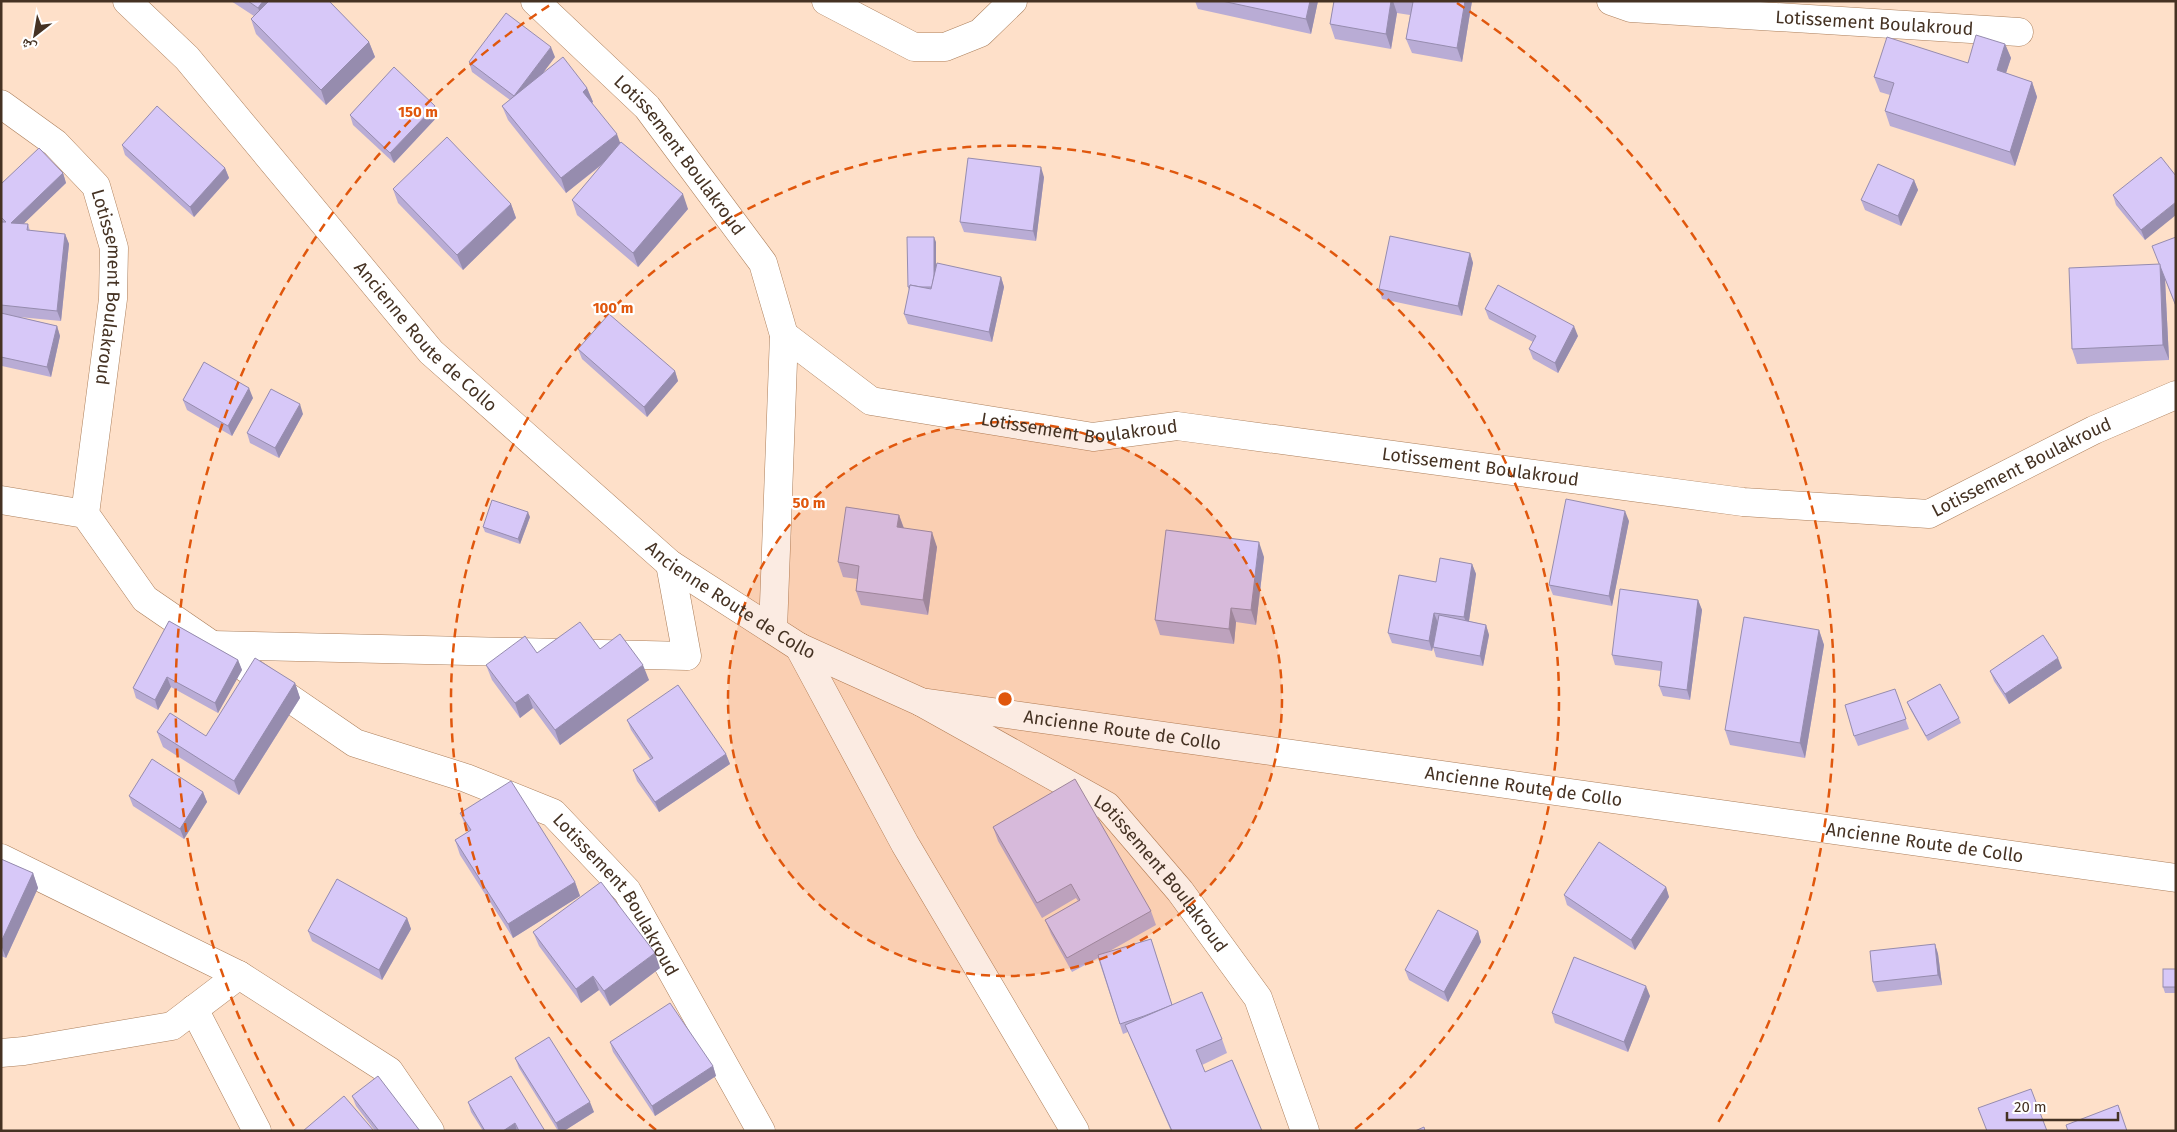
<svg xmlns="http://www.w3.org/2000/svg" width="2177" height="1132" font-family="'Fira Sans','Noto Naskh Arabic',sans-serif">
  <rect width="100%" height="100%" fill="#fee0c9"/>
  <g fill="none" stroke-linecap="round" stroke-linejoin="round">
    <defs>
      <g id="street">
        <path id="s1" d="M 535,1 L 647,107 L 763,263 L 784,335 L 773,630"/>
        <polyline points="826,1 914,47 945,47 980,33 1013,1"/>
        <path id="s2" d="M 1611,1 L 1631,8 L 2019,32"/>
        <path id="s3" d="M 1,104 L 55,143 L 96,186 L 114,248 L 113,299 L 85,514 L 145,599 L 355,743 L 466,778 L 553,813 L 627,891 L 761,1131"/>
        <path id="s4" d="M 784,335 L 871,401 L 1093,437 L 1177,426 L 1743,502 L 1929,514 L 2094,430 L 2176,395"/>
        <polyline points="1,500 85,514"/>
        <polyline points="212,645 687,656 670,564"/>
        <path id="s5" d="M 921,702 L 1107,806 L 1180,891 L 1258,998 L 1305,1131"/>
        <polyline points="1,858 239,975"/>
        <polyline points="194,1009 257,1131"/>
        <polyline points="1,1053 24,1051 172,1026 239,975 389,1071 430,1131"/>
      </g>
      <g id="secondary">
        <path id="s6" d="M 127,1 L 187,58 L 431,352 L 670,564 L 799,647 L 921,702 L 2176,878"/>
        <polyline points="799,647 905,844 1075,1131"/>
      </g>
    </defs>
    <!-- street casing -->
    <use href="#street" stroke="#ac7f5b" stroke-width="29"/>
    <!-- secondary casing -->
    <use href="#secondary" stroke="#ac7f5b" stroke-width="29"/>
    <!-- street -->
    <use href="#street" stroke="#fff" stroke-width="28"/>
    <!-- secondary -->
    <use href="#secondary" stroke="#fff" stroke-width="28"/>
  </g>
  <!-- wall -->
  <g fill="#b9acd5">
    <polygon points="231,1 329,1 369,42 375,57 326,105 256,34 251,19 254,16"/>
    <polygon points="1195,1 1318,1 1311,34 1198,9"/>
    <polygon points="1334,1 1472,1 1462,62 1412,53 1406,39 1410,15 1397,13 1391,49 1335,39 1330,24"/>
    <polygon points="2005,44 2011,58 2006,73 2032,82 2037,97 2015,166 1890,126 1885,111 1890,95 1880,92 1874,77 1968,63"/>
    <polygon points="555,57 542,74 587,88 593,102 592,103 620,143 688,209 638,267 577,215 572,200 603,164 566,193 508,120 502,106 510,100 472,72 469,62"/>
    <polygon points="350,115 438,116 394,163 353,125"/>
    <polygon points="122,145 225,168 229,178 194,217 125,155"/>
    <polygon points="63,173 66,183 23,224 28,224 30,231 65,234 69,244 61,321 19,317 57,326 60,336 51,377 2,366 1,368 1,184"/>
    <polygon points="2176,176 2145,240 2116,205 2113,195"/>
    <polygon points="1044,177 1036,241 964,232 960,222"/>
    <polygon points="1914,180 1918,190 1901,226 1865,210 1861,200"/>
    <polygon points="393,189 511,204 516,218 463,270 398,203"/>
    <polygon points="2176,237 2176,307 2165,279 2169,360 2077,364 2072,349 2159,264"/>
    <polygon points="936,242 936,267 1001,277 1004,287 992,342 908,324 904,314 909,291 908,287"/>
    <polygon points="1470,253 1473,263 1462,316 1382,299 1379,289"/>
    <polygon points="1485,309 1578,336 1558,373 1533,359 1529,349 1533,342 1489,319"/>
    <polygon points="578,349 675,371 678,381 647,417 582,359"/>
    <polygon points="253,398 232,436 187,410 183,400"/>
    <polygon points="303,414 279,458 250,443 247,433"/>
    <polygon points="899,515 904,528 937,547 928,615 861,605 856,591 857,579 843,577 838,562"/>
    <polygon points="530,517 520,544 485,532 483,527"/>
    <polygon points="1629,521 1612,606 1553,595 1549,585"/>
    <polygon points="1264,557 1256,625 1236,622 1234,644 1160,635 1155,620"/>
    <polygon points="1472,564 1476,574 1469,621 1486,625 1489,635 1483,666 1436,657 1433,647 1432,651 1392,643 1388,633 1436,582"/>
    <polygon points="1698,600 1702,610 1690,700 1663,696 1659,686 1661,671 1615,665 1612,655"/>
    <polygon points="169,621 238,660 242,670 218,713 171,687 158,710 136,698 133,688"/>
    <polygon points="1819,630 1824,645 1805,758 1730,745 1725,730"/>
    <polygon points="600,649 649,680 560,745 533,708 520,718 492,680 486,665 537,653"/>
    <polygon points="2062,668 2009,704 1994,681 1990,671"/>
    <polygon points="295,683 300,698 239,795 163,747 157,732 206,736"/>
    <polygon points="1895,689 1909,729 1858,746 1854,736"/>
    <polygon points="1907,702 1959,718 1961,723 1928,741 1909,707"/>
    <polygon points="627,720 726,754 730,764 659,812 637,781 633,770 650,759 631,730"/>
    <polygon points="203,792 207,802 184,839 133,806 129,796"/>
    <polygon points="460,813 575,882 580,896 513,938 460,855 455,840 468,832 466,827"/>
    <polygon points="993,827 1151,911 1156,925 1108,952 1151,939 1172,1004 1222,1039 1227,1053 1202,1065 1205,1072 1262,1131 1171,1131 1128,1032 1123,1034 1098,958 1072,972 1051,934 1045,920 1078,901 1076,898 1042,918 998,841"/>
    <polygon points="1,859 33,873 38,888 6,958 1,956"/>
    <polygon points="1666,887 1669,897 1635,950 1567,905 1564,895"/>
    <polygon points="407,918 411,929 382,980 312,941 308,931"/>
    <polygon points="1478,931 1481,942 1448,1002 1409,980 1405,970"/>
    <polygon points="533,932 660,968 610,1006 599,990 581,1003 539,946"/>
    <polygon points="1935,944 1938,954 1942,985 1877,992 1873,982"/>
    <polygon points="2176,969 2176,993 2165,993 2163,987"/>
    <polygon points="1650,996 1628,1052 1555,1023 1552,1013"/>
    <polygon points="610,1042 713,1066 716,1076 655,1116 613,1052"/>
    <polygon points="515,1058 594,1112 564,1131 558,1131 519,1068"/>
    <polygon points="352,1096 420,1131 375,1131 356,1106"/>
    <polygon points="468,1102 545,1131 483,1131 471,1112"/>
  </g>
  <!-- shaded-wall -->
  <g fill="#968cae">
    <polygon points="263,1 277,1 264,22 258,8"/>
    <polygon points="1310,1 1318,1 1311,34 1306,19"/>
    <polygon points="1391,1 1393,1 1397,13 1391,49 1386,34"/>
    <polygon points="1465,1 1472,1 1462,62 1457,48"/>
    <polygon points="369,42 375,57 326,105 321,90"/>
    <polygon points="2005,44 2011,58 2002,85 1997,70"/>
    <polygon points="551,47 555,57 518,106 514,96"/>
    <polygon points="2032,82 2037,97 2015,166 2010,152"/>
    <polygon points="587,88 593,102 588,106 583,92"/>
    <polygon points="435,106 438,116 394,163 390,153"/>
    <polygon points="617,134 622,148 566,193 561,178"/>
    <polygon points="1041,167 1044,177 1036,241 1033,231"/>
    <polygon points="225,168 229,178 194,217 190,207"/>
    <polygon points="63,173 66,183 14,233 11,223"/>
    <polygon points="1914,180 1918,190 1901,226 1898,216"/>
    <polygon points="683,194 688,209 638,267 633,253"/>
    <polygon points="2176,202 2176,215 2145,240 2141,230"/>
    <polygon points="511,204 516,218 463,270 457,255"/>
    <polygon points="65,234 69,244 61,321 57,311"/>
    <polygon points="934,237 936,242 936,292 934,287"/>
    <polygon points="1470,253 1473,263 1462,316 1458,306"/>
    <polygon points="2160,264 2165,279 2169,360 2163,345"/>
    <polygon points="1001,277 1004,287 992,342 989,332"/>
    <polygon points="57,326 60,336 51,377 47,367"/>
    <polygon points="1574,326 1578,336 1558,373 1555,363"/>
    <polygon points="675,371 678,381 647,417 644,407"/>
    <polygon points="249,388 253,398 232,436 228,426"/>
    <polygon points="300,404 303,414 279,458 275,448"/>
    <polygon points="1625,511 1629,521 1612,606 1609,596"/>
    <polygon points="528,512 530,517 520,544 518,539"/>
    <polygon points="899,515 904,529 897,527"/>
    <polygon points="932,532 937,547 928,615 923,600"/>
    <polygon points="1259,542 1264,557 1256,625 1251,610"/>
    <polygon points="1472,564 1476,574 1468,627 1464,617"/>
    <polygon points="1698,600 1702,610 1690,700 1687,690"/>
    <polygon points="1231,608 1236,622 1234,644 1229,629"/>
    <polygon points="1434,613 1438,623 1432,651 1429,641"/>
    <polygon points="1486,625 1489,635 1483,666 1480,656"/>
    <polygon points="1819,630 1824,645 1805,758 1800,743"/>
    <polygon points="2058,658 2062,668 2009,704 2005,694"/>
    <polygon points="238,660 242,670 218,713 215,703"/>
    <polygon points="643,665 649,680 560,745 555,730"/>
    <polygon points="167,677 171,687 158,710 155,700"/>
    <polygon points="295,683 300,698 239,795 234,781"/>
    <polygon points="528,694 533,708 520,718 515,703"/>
    <polygon points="726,754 730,764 659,812 655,802"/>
    <polygon points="203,792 207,802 184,839 180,829"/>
    <polygon points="33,873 38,888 6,958 1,945 1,942"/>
    <polygon points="575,882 580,896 513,938 508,924"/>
    <polygon points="1666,887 1669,897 1635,950 1631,940"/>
    <polygon points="407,918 411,929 382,980 379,970"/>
    <polygon points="1478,931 1481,942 1448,1002 1444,992"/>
    <polygon points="1935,944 1938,954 1942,985 1938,975"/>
    <polygon points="655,953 660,968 610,1006 604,991"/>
    <polygon points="593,976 599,990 581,1003 576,989"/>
    <polygon points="1646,986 1650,996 1628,1052 1624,1042"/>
    <polygon points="713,1066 716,1076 655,1116 652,1106"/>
    <polygon points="590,1102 594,1112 564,1131 559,1131 556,1123"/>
    <polygon points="515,1123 517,1131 503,1131"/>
  </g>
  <!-- building -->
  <g fill="#d7c8f8" stroke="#968cae">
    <polygon points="248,1 263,1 258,8"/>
    <polygon points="269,1 329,1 369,42 321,90 251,19"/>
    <polygon points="1222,1 1310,1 1306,19"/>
    <polygon points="1334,1 1391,1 1386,34 1330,24"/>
    <polygon points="1406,1 1465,1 1457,48 1406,39 1413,2"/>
    <polygon points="506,13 551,47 514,96 469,62"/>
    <polygon points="1976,35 2005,44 1997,70 2032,82 2010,152 1885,111 1894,83 1874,77 1887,37 1968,63"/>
    <polygon points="563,57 587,88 583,92 617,134 561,178 502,106"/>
    <polygon points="394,67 435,106 390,153 350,115"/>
    <polygon points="157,106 225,168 190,207 122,145"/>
    <polygon points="447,137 511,204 457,255 393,189"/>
    <polygon points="621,142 683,194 633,253 572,200"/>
    <polygon points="39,148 63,173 11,223 28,224 27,230 65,234 57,311 1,305 1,222 6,222 1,217 1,184"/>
    <polygon points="2161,157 2176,176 2176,202 2141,230 2113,195"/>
    <polygon points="968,158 1041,167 1033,231 960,222"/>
    <polygon points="1878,164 1914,180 1898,216 1861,200"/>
    <polygon points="1390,236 1470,253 1458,306 1379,289"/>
    <polygon points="907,237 934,237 934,275 932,287 921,287 910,285 910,287 908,287"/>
    <polygon points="2176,237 2176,306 2152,246"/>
    <polygon points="937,263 1001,277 989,332 904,314 910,285 931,289"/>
    <polygon points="2160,264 2163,345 2072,349 2069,268"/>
    <polygon points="1498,285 1574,326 1555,363 1529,349 1536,336 1485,309"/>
    <polygon points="1,313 57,326 47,367 1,357"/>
    <polygon points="609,314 675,371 644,407 578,349"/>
    <polygon points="204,362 249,388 228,426 183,400"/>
    <polygon points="271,389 300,404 275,448 247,433"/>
    <polygon points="1566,499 1625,511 1609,596 1549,585"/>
    <polygon points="492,500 528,512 518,539 483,527"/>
    <polygon points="846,507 899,515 897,527 932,532 923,600 856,591 859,566 838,562"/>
    <polygon points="1166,530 1259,542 1251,610 1231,608 1229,629 1155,620"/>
    <polygon points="1440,558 1472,564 1464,617 1434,613 1429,641 1388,633 1399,575 1436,582"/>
    <polygon points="1620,589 1698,600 1687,690 1659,686 1662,662 1612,655"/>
    <polygon points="1439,615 1486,625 1480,656 1433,647"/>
    <polygon points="1744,617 1819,630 1800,743 1725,730"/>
    <polygon points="169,621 238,660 215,703 167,677 155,700 133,688"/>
    <polygon points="580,622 600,649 620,634 643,665 555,730 528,694 515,703 486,665 525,636 537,653"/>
    <polygon points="2043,635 2058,658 2005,694 1990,671"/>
    <polygon points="255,658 295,683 234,781 157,732 170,713 206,736"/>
    <polygon points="1940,684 1959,718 1926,736 1907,702"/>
    <polygon points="678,685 726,754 655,802 633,770 653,758 627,720"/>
    <polygon points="1895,689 1906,719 1854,736 1845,705"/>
    <polygon points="152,759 203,792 180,829 129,796"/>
    <polygon points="1075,779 1151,911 1067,958 1045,920 1080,900 1071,884 1037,903 993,827"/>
    <polygon points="511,781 575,882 508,924 455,840 471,830 460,813"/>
    <polygon points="1599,842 1666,887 1631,940 1564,895"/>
    <polygon points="1,859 33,873 1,942"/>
    <polygon points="337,879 407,918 379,970 308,931"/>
    <polygon points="601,882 655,953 604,991 593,976 576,989 533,932"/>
    <polygon points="1438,910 1478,931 1444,992 1405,970"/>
    <polygon points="1151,939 1172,1005 1144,1016 1120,1024 1098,955"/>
    <polygon points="1935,944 1938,975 1873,982 1870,951"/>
    <polygon points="1574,957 1646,986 1624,1042 1552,1013"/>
    <rect x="2163" y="969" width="13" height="18"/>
    <polygon points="1202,992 1222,1039 1196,1050 1205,1072 1232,1060 1262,1131 1172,1131 1125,1025"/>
    <polygon points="670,1003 713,1066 652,1106 610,1042"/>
    <polygon points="549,1037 590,1102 556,1123 515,1058"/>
    <polygon points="378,1076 420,1131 379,1131 352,1096"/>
    <polygon points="511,1076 545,1131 519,1131 515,1123 503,1131 485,1131 468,1102"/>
    <polygon points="2031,1089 2047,1131 1987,1131 1978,1108"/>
    <polygon points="344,1096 374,1131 303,1131"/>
    <polygon points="2118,1105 2127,1131 2068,1131 2066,1125"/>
    <polygon points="1424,1127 1425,1131 1415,1131"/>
  </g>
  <!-- distance rings -->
  <circle cx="1005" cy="699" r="277" fill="#e0570d" fill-opacity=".12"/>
  <g fill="none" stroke="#e0570d" stroke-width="2.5" stroke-dasharray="9 6">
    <circle cx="1005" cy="699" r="277"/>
    <path d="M656 1130A554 554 0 1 1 1354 1130"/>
    <path d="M294 1126A830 830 0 0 1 553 3M1457 3A830 830 0 0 1 1716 1126"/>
  </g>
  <g text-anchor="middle" stroke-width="4.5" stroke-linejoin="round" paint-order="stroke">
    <!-- street labels -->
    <g font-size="18" fill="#453223" stroke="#fff">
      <text dy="6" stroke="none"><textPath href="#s2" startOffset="265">Lotissement Boulakroud</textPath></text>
      <text dy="6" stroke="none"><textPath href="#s1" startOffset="212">Lotissement Boulakroud</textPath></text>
      <text dy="6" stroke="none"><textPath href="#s3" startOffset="229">Lotissement Boulakroud</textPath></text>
      <text dy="6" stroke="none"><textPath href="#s6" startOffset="450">Ancienne Route de Collo</textPath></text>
      <text dy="6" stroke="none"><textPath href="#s4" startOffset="320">Lotissement Boulakroud</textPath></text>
      <text dy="6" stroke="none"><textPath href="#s4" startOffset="1280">Lotissement Boulakroud</textPath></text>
      <text dy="6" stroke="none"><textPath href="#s4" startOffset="725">Lotissement Boulakroud</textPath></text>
      <text dy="6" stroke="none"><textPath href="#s6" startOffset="855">Ancienne Route de Collo</textPath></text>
      <text dy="6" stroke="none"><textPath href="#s6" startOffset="1275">Ancienne Route de Collo</textPath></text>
      <text dy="6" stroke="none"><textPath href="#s6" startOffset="1680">Ancienne Route de Collo</textPath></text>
      <text dy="6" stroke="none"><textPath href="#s6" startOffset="2085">Ancienne Route de Collo</textPath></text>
      <text dy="6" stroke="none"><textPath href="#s5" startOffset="299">Lotissement Boulakroud</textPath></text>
      <text dy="6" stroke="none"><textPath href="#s3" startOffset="1131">Lotissement Boulakroud</textPath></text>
    </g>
  </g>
  <circle cx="1005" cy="699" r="8" fill="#e0570d" stroke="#fff" stroke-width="2.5"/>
  <g font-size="15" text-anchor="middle" font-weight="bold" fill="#e0570d" stroke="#fff" stroke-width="4.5" stroke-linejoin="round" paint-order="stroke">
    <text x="418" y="117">150 m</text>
    <text x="613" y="313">100 m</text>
    <text x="809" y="508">50 m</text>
  </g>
  <!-- border -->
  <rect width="2177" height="1132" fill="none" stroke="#453223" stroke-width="5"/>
  <!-- north arrow -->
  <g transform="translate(35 35) rotate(211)" stroke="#ffffff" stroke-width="4" paint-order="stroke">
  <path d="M0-4L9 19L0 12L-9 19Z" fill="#453223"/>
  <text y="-8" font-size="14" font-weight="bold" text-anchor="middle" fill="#453223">ش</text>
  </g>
  <!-- scale -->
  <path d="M2007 1112v8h111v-8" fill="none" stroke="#453223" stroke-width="2.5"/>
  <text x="2014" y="1112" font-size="15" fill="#453223" stroke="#ffffff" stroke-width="4" paint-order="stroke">20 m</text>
</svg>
